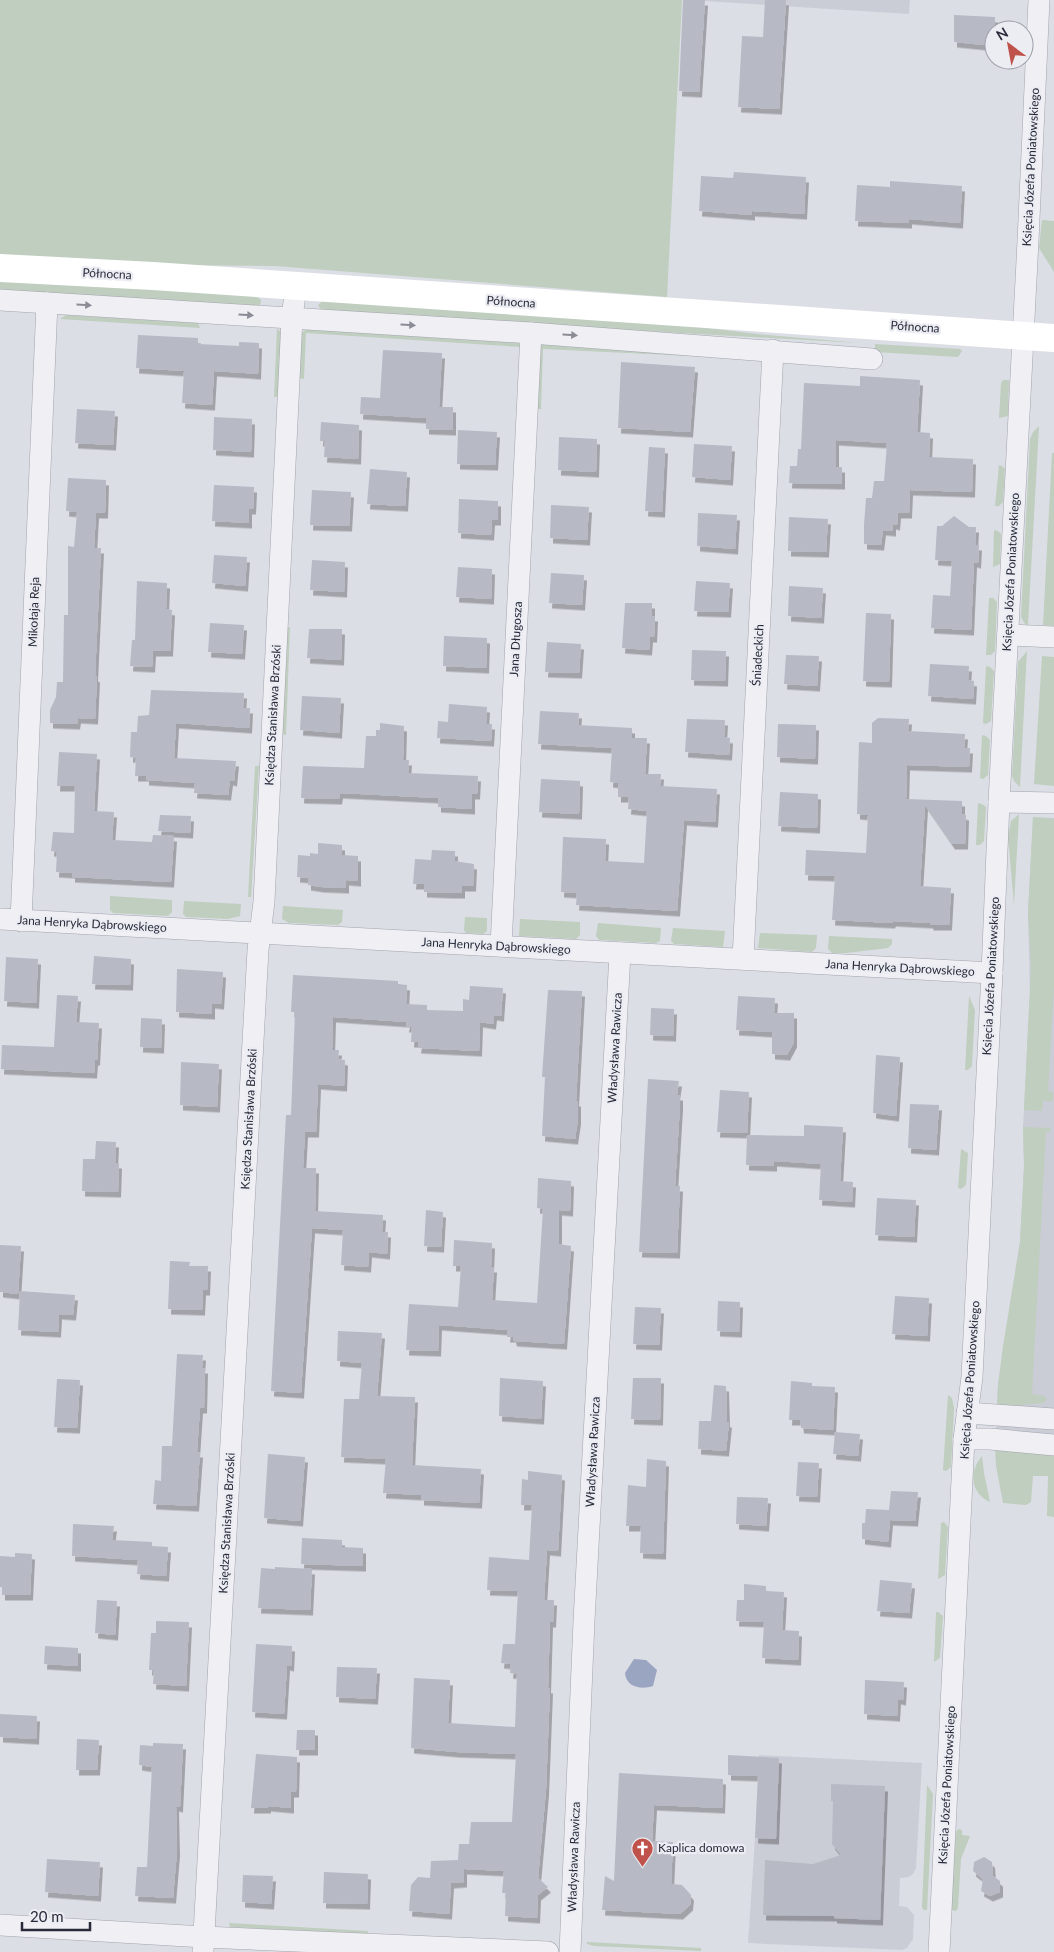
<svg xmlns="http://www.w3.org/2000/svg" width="1054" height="1952" font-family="Lato,sans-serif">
  <defs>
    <filter id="shadow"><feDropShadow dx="3" dy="5.5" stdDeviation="0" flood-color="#0004"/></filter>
  </defs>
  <rect width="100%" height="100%" fill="#dcdee5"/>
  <!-- built -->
  <g fill="#cbcdd6">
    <polygon points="688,0 910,0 909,14"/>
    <polygon points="1033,817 1054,818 1054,1452 995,1448 996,1427 1000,1424 997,1407 998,1385 1020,1242 1024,1166 1023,1127 1030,996 1028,912"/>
    <polygon points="759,1755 922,1763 916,1868 913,1874 909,1877 900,1878 899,1906 907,1907 914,1915 913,1939 907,1948 902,1950 748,1943 755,1838"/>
  </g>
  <!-- green -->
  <g fill="#bfcebe">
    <polygon points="0,0 682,0 667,297 275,266 147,265 0,256"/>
    <polygon points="1042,220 1054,221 1054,272 1039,248"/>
    <polygon points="0,280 256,295 261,300 260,306 0,295"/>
    <polygon points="325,299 625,318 757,334 860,343 323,313 318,305"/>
    <polygon points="66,315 198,323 200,328 60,319"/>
    <polygon points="277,328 282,334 278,397 274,397"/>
    <polygon points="306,329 518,343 521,347 306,333 304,379 299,378 301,334"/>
    <polygon points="542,343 754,359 543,349 541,409 535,409 540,346"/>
    <polygon points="875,344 960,349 962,351 958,357 875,352"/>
    <polygon points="1003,380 1009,380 1008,416 999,418 1001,383"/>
    <polygon points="1039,426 1028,625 1025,624 1021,617 1030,439 1033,432"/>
    <polygon points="1052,453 1054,453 1054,626 1043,625"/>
    <polygon points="999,465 1002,466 1005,469 1003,502 999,506 995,506"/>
    <polygon points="994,530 998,531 1001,534 1000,564 993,567"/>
    <polygon points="989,598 993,598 997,602 995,651 991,655 986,655"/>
    <polygon points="290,627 286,735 281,734 287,628"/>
    <polygon points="1027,651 1020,787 1014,781 1012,776 1018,662"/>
    <polygon points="1042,656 1054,657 1054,786 1034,784"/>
    <polygon points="986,666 990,667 994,671 991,721 986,724 983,723"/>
    <polygon points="982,735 986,736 990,740 988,775 983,779 980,778"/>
    <polygon points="255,766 259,766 251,897 248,897"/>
    <polygon points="978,803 982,804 986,807 984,841 980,845 976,845"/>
    <polygon points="1019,814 1014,905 1008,836 1011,821"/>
    <polygon points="1033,817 1054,819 1054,986 1048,1091 1053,1092 1053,1101 1043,1101 1042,1111 1024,1110 1031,965 1028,912"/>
    <polygon points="110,896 172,900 172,912 168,916 113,913 110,910"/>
    <polygon points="184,901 241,904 240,916 228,919 186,917 183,914"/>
    <polygon points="283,906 343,910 342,922 338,925 289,923 282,919"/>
    <polygon points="465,917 487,918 487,931 483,934 466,933 464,930"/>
    <polygon points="520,919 580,922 580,935 576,939 519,936"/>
    <polygon points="598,923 661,928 660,941 656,943 599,940 596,936"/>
    <polygon points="673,928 725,931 723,947 674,944 671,941"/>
    <polygon points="760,933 817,935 816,948 812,952 758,948"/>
    <polygon points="829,936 892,939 892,944 888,948 846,953 832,953 828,949"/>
    <polygon points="969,996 975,1010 972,1066 968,1070 965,1070"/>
    <polygon points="1023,1127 1051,1128 1051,1131 1046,1132 1032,1394 1044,1396 1047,1399 1044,1403 997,1407 998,1385 1003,1346 1020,1242 1024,1166"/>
    <polygon points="961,1149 968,1153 966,1185 961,1189 958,1188"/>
    <polygon points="948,1395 952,1398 954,1408 951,1467 946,1471 943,1470"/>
    <polygon points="995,1448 1054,1452 1054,1517 1047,1516 1048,1476 1033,1476 1031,1502 1026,1505 1003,1503 996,1466"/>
    <path d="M 982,1456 L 984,1473 L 990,1502 C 970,1493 969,1471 982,1456 Z"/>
    <polygon points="944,1522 948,1527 945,1575 938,1579 941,1523"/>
    <polygon points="936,1612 938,1612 943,1616 940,1658 934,1662"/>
    <polygon points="927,1785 933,1794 927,1910 924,1910 922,1908"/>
    <polygon points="958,1829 962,1830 962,1835 970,1836 961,1859 958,1908 956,1911 951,1910 956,1832"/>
    <polygon points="229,1923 368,1931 368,1934 230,1927"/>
    <polygon points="587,1942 701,1948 701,1951 594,1946 587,1944"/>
  </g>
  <!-- water -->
  <path fill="#9aa5c2" d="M 634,1659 L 646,1660 L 657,1670 L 653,1686 C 641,1690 626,1687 625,1673 Z"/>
  <!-- building -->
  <g fill="#b7b9c4" filter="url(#shadow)">
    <polygon points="683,0 705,0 699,92 679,91"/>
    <polygon points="765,0 786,0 779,109 738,107 742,36 763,37"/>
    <polygon points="954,15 995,17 994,46 954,42"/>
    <polygon points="734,172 806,177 804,214 752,211 752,215 699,211 701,176 733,178"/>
    <polygon points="890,181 962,186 960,223 909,219 909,223 855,221 857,185 890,187"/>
    <polygon points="138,335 198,338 198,344 239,346 239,342 259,343 258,374 214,371 212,405 182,403 184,371 136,368"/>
    <polygon points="383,350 442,353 439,407 453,407 453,430 426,429 426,418 360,414 361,397 380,398"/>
    <polygon points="621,362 695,367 690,432 618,428"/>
    <polygon points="860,376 920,380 917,432 930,433 929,457 973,459 972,492 910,490 909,513 898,513 897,525 893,524 893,531 883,530 881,545 864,544 864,525 866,498 872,498 874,481 884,481 887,443 836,440 836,467 842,467 842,484 789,483 790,466 797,466 798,449 801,449 804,383 860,386"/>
    <polygon points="77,409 115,411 113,445 75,443"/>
    <polygon points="214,417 252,419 251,452 213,450"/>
    <polygon points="321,422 359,425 358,459 324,457 325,441 320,441"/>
    <polygon points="458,430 497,432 495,465 457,464"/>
    <polygon points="559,437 597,439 596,472 558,470"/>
    <polygon points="694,444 732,446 730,480 692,477"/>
    <polygon points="649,447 665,448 662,512 645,511"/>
    <polygon points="370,469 407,472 405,506 367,504"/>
    <polygon points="68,478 106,480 105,513 96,513 94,548 101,548 95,676 97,677 95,719 78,718 77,724 50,723 50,710 56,697 57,682 63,682 64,615 68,615 68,546 74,547 77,512 66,511"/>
    <polygon points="214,485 254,487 253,509 249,509 249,523 212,521"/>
    <polygon points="312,490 351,492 349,526 310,525"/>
    <polygon points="459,499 498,501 498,520 492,520 491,535 458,533"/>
    <polygon points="551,505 589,507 587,540 550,538"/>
    <polygon points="698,513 737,515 735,549 697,546"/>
    <polygon points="954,516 969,527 976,527 975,545 979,545 978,563 974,562 971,630 931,628 933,595 950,596 952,561 935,560 937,526 942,526"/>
    <polygon points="789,517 828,519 826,552 788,551"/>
    <polygon points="214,555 247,557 245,586 212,583"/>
    <polygon points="312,560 345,562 344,592 310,590"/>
    <polygon points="458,567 492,569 491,599 456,597"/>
    <polygon points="551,573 584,575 582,605 549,603"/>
    <polygon points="137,581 167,583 166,609 172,610 170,651 153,651 152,667 130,666 132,640 135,640"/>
    <polygon points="696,581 730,583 728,612 694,611"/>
    <polygon points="789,586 823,588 821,618 788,616"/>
    <polygon points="625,603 652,603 652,616 655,616 654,637 650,637 649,650 622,648"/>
    <polygon points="866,613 891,614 889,682 863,681"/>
    <polygon points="210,623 244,625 242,654 208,652"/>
    <polygon points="309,629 342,629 341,660 307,658"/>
    <polygon points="444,636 487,638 486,668 443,666"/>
    <polygon points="547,642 581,644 579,673 545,672"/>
    <polygon points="692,650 726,651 725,681 691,680"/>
    <polygon points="786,655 819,656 817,686 784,684"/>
    <polygon points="930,664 969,666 968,680 974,681 973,699 928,696"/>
    <polygon points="151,690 244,693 243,708 250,708 249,728 176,723 174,758 236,761 234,781 230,780 228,795 194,793 195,783 146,780 146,776 135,776 136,758 130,757 131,732 137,732 138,716 149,715"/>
    <polygon points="302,696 341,698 339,733 300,730"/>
    <polygon points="449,704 487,707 486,724 492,724 491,741 437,738 438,721 448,722"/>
    <polygon points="540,711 579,713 578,725 632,728 632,738 647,738 645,774 661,774 660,786 717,789 715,822 684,820 677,911 576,905 577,893 561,892 563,837 606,839 605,861 644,863 647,811 628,809 629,797 618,797 618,783 610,782 612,748 538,744"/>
    <polygon points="878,718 909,719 908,731 965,734 964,748 970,748 969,767 907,765 906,799 962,801 962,814 966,815 965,844 952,844 925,805 920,886 951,888 949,925 931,925 930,923 893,921 892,923 832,920 835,876 805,875 806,850 866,853 868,815 857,814 859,742 872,743 872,723"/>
    <polygon points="687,719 725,720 724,737 730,738 729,755 685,752"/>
    <polygon points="380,723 404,726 403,760 409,760 408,773 478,776 477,794 472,794 472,809 438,807 438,798 340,793 339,799 301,798 303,766 364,768 366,736 376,736 376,730 380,730"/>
    <polygon points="778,724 816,725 815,759 777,757"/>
    <polygon points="59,752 97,754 94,811 114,812 112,840 152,842 153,835 174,836 171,882 72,877 72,873 56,872 57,852 51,851 53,832 74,833 75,786 57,786"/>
    <polygon points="541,779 580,781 579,814 539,812"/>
    <polygon points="780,792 818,794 817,828 778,826"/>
    <polygon points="160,815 191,816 190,833 158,831"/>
    <polygon points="318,843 342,845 342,855 358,856 358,881 346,880 346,888 321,887 308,885 308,878 297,877 298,855 310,856 310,853 318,854"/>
    <polygon points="432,850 455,851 455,861 474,864 473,886 462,886 462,893 449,893 424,892 424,884 413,884 415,859 431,860"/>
    <polygon points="94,956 131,959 130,985 92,984"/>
    <polygon points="6,957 38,959 36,1003 4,1001"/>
    <polygon points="177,969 223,972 221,1004 212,1003 212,1014 176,1012"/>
    <polygon points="293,975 398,981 398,984 407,985 406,1004 427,1005 427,1010 463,1011 463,999 469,1000 470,986 503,988 501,1016 494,1015 493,1024 480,1022 479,1051 418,1048 419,1042 411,1042 412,1027 406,1027 407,1022 333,1017 332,1050 339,1050 338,1059 345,1060 344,1086 318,1084 316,1132 305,1132 303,1168 316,1168 315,1211 383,1215 382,1232 388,1232 387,1254 369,1252 368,1267 341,1265 343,1230 312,1228 301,1393 271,1391 286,1115 291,1115 295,1012 291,1012"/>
    <polygon points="548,990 582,991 576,1101 578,1101 578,1119 575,1139 542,1136 545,1077 542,1077"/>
    <polygon points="57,995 78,996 76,1022 99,1023 97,1060 95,1060 94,1073 1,1069 2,1045 54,1047"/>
    <polygon points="738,996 775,998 774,1013 794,1013 794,1042 787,1055 772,1054 772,1032 736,1030"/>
    <polygon points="651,1008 674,1009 673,1036 650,1035"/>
    <polygon points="141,1018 162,1019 161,1048 140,1047"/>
    <polygon points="876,1055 900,1057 896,1116 873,1113"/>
    <polygon points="181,1062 219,1064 217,1107 180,1105"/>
    <polygon points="648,1079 679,1081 677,1095 680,1095 680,1105 675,1186 680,1186 677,1253 639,1252"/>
    <polygon points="720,1090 749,1092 747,1133 717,1132"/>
    <polygon points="910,1104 939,1105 936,1150 908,1148"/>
    <polygon points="804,1125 843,1127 840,1181 853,1182 852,1202 819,1200 821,1164 774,1161 774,1166 746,1165 747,1135 804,1136"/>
    <polygon points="96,1141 116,1142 115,1163 119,1163 118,1192 82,1191 83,1159 95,1159"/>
    <polygon points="538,1178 571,1181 570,1211 559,1210 559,1244 571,1246 564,1344 514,1341 513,1337 507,1337 508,1330 439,1325 438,1351 406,1350 409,1304 458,1307 461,1266 453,1266 454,1240 492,1243 491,1267 494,1267 492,1300 537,1303 543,1209 537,1208"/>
    <polygon points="877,1198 916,1200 914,1237 875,1235"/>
    <polygon points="426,1210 443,1212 441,1247 424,1246"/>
    <polygon points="0,1245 21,1246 18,1294 0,1292"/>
    <polygon points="170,1261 190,1262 189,1266 208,1266 207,1290 203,1290 202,1310 168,1309"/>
    <polygon points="20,1291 75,1295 73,1315 59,1314 58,1332 18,1330"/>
    <polygon points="895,1296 929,1298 927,1336 892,1334"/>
    <polygon points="718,1301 740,1302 739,1332 717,1331"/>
    <polygon points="635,1307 661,1308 659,1345 633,1344"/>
    <polygon points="338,1331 382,1333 377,1396 415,1397 412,1465 481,1469 479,1503 421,1500 421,1495 383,1493 386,1459 341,1457 344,1399 359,1399 362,1363 337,1361"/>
    <polygon points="177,1354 203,1355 202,1368 205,1368 204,1408 200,1408 197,1452 200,1452 196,1506 153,1504 155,1480 161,1481 162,1446 172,1446"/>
    <polygon points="500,1378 543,1381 541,1419 499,1416"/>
    <polygon points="633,1378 661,1378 660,1420 631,1419"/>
    <polygon points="57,1379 80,1380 77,1428 54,1427"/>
    <polygon points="791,1381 812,1383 812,1386 835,1387 833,1430 801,1428 800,1420 789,1420"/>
    <polygon points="714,1385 726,1386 727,1422 729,1422 726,1451 698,1449 699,1421 711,1421"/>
    <polygon points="835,1432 860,1434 858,1456 833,1454"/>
    <polygon points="268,1454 305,1457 300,1521 264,1518"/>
    <polygon points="647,1459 666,1461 663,1554 640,1553 641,1526 626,1526 628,1485 646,1487"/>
    <polygon points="798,1462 819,1463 817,1497 796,1496"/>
    <polygon points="528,1471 562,1475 558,1551 547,1550 544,1600 554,1600 553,1622 550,1622 548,1688 550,1688 546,1790 538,1878 548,1887 538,1895 537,1918 505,1916 506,1893 502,1893 504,1871 464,1869 464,1882 451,1883 449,1914 409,1911 411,1885 418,1877 430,1878 431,1861 458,1860 459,1844 469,1844 471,1822 512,1822 516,1754 456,1752 411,1748 414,1678 450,1680 448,1723 515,1727 517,1674 510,1673 511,1664 501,1663 503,1644 515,1644 518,1591 487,1590 489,1557 529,1560 532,1505 521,1505 522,1479 528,1480"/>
    <polygon points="891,1491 918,1492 915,1521 890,1520 888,1542 862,1539 862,1523 865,1523 866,1509 889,1510"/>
    <polygon points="737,1497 768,1498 766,1526 736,1524"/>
    <polygon points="73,1524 114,1526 112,1540 152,1542 152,1546 168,1547 166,1576 137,1574 138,1560 72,1556"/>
    <polygon points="302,1538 342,1540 342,1547 363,1548 363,1566 301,1564"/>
    <polygon points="15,1553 32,1554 30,1595 2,1595 2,1587 0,1587 0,1556 15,1557"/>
    <polygon points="275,1567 312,1569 310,1610 258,1608 261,1568 275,1569"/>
    <polygon points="880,1580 912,1583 909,1613 877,1611"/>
    <polygon points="744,1584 766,1586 766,1591 784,1592 782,1630 799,1631 798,1660 762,1658 764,1622 736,1621 737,1600 744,1600"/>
    <polygon points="97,1600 117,1601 115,1635 95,1633"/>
    <polygon points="156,1621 189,1622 186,1686 153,1684 154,1670 149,1670 150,1652 151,1633 156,1633"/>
    <polygon points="256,1644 292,1646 291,1666 287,1665 284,1714 252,1712"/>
    <polygon points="45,1646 78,1648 78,1666 44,1664"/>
    <polygon points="337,1667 377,1668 375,1699 336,1697"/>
    <polygon points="865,1680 904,1682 903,1700 898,1699 897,1716 864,1714"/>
    <polygon points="0,1714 37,1716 36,1739 0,1737"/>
    <polygon points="297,1730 315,1730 315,1750 296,1750"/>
    <polygon points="77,1739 99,1740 97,1770 76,1770"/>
    <polygon points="153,1743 183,1744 180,1807 176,1806 177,1851 173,1898 135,1896 137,1867 147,1867 152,1767 139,1765 140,1745 153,1746"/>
    <polygon points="256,1754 297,1757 296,1792 291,1792 291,1808 268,1806 268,1808 251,1808"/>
    <polygon points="728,1755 779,1758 776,1839 755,1838 758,1776 728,1775"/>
    <polygon points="619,1773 723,1779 722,1808 654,1805 652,1841 673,1842 671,1884 682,1885 691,1895 690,1905 680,1914 602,1910 605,1876 614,1881"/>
    <polygon points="831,1784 885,1786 880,1920 834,1918 834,1916 763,1915 765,1860 813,1864 841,1855 832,1844 833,1801 831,1801"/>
    <polygon points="984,1857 992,1862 993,1876 1000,1881 1000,1892 990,1896 981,1891 983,1879 973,1871 974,1862"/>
    <polygon points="47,1859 100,1862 98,1896 45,1892"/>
    <polygon points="324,1872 368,1874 367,1904 323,1903"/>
    <polygon points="243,1875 273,1876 271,1904 242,1902"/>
  </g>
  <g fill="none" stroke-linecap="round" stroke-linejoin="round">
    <defs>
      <g id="street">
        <polyline points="0,300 531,333 872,359"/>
        <polyline points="1008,635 1054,637"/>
        <polyline points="999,802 1054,803"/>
        <polyline points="0,919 992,973"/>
        <polyline points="21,921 47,303"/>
        <polyline points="501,946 531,333"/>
        <polyline points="743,959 773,350"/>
        <polyline points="967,1413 1054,1419"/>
        <polyline points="964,1439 990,1439 1054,1445"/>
        <polyline points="0,1925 204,1937 548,1952"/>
        <polyline points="203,1952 258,950 264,902 292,318 296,286"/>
        <polyline points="570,1952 584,1621 620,953"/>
        <polyline points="939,1952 964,1439 972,1377 992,973 999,802 1028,241 1039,0"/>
      </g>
    </defs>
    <!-- street casing -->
    <use href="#street" stroke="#a2a4ae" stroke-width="22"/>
    <!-- street -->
    <use href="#street" stroke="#efeff4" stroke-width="21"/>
    <!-- secondary -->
    <polyline stroke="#fff" stroke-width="28" points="0,268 153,276 1054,338"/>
  </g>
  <!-- one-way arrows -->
  <defs><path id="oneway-solid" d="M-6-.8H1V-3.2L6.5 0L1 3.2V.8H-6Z" transform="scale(1.25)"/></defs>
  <g fill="#8c8c97">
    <use href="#oneway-solid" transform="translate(84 305) rotate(4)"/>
    <use href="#oneway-solid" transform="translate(246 315) rotate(4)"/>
    <use href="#oneway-solid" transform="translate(408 325) rotate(3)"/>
    <use href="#oneway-solid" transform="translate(570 335) rotate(4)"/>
  </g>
  <!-- icons -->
  <defs>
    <symbol id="church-pin" viewBox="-11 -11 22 30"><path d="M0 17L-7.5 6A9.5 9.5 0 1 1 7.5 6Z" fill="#c0524c" stroke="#ebedf3"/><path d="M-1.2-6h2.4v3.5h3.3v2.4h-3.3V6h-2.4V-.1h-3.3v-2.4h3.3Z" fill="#fff"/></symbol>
  </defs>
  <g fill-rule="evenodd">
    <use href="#church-pin" x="630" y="1836" width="25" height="34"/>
  </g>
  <g text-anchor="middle" stroke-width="4.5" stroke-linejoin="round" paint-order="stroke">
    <!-- street labels -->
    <g font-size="12" fill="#282a3a" stroke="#ebedf3">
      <text transform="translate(1031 167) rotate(-87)" y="4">Księcia Józefa Poniatowskiego</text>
      <text transform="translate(107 274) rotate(3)" y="4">Północna</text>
      <text transform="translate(511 302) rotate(4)" y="4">Północna</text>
      <text transform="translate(915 327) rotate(4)" y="4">Północna</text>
      <text transform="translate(1011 572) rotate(-87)" y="4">Księcia Józefa Poniatowskiego</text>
      <text transform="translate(34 612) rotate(-88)" y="4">Mikołaja Reja</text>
      <text transform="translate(516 639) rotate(-87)" y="4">Jana Długosza</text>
      <text transform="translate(758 655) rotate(-87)" y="4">Śniadeckich</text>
      <text transform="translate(273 715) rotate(-87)" y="4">Księdza Stanisława Brzóski</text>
      <text transform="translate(92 924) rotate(3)" y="4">Jana Henryka Dąbrowskiego</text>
      <text transform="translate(496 946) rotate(3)" y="4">Jana Henryka Dąbrowskiego</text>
      <text transform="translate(900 968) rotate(3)" y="4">Jana Henryka Dąbrowskiego</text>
      <text transform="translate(991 976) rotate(-87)" y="4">Księcia Józefa Poniatowskiego</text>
      <text transform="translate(615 1048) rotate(-87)" y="4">Władysława Rawicza</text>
      <text transform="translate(249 1119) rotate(-87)" y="4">Księdza Stanisława Brzóski</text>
      <text transform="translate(970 1380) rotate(-86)" y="4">Księcia Józefa Poniatowskiego</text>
      <text transform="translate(593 1452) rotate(-87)" y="4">Władysława Rawicza</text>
      <text transform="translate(227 1523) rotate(-87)" y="4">Księdza Stanisława Brzóski</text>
      <text transform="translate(947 1785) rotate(-87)" y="4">Księcia Józefa Poniatowskiego</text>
      <text transform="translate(574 1857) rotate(-88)" y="4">Władysława Rawicza</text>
    </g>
    <!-- poi labels -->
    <g font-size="12" fill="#282a3a" stroke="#ebedf3" text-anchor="start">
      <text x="658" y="1852">Kaplica domowa</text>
    </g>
  </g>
  <!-- north arrow -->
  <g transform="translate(1009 45) rotate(328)"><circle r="24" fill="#ebedf3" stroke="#9d9fa9"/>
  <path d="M0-4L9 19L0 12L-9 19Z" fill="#c0524c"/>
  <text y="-8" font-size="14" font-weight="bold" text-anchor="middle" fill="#282a3a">N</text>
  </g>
  <!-- scale -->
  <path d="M22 1922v8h68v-8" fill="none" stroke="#282a3a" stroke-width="2.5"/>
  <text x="30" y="1922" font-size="15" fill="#282a3a" stroke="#ebedf3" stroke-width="4" paint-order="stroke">20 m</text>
</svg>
